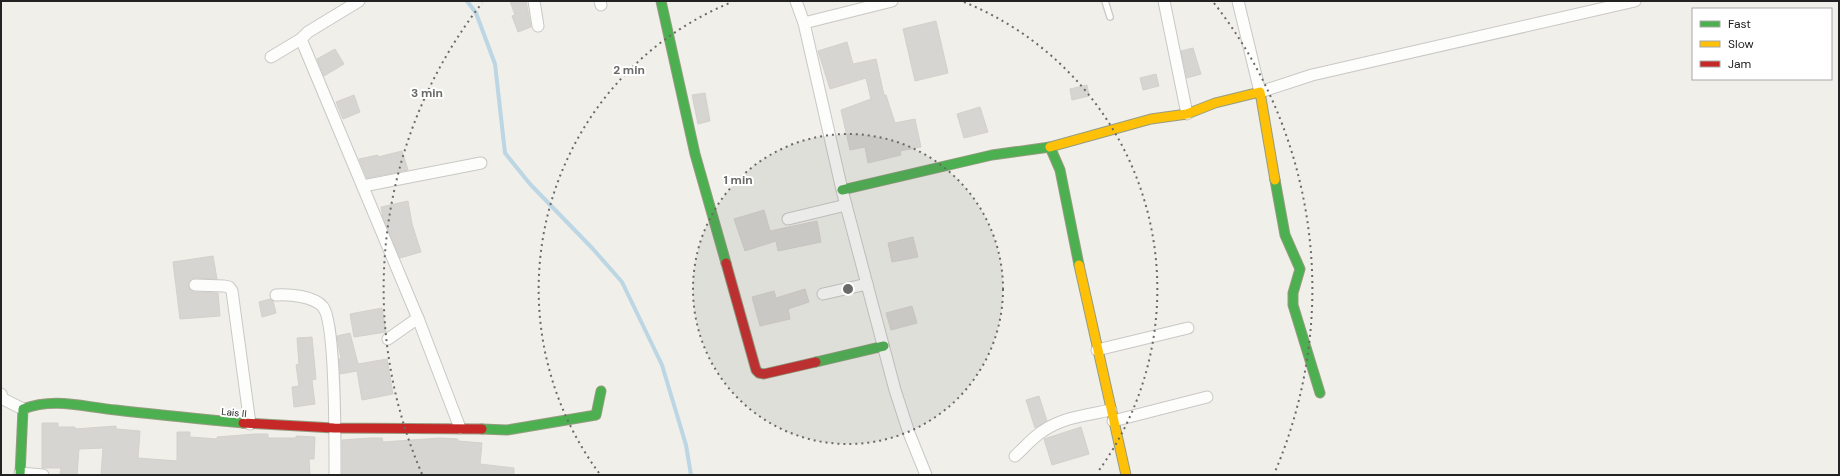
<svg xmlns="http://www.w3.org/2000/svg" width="1840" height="476" font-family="'DM Sans',sans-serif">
  <rect width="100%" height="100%" fill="#f0efea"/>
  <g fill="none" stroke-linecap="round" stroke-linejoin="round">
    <!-- stream -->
    <polyline stroke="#bcd6e4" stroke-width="4" points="467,1 476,13 495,64 505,153 530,184 593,249 622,282 662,365 686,445 691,475"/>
  </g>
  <!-- building -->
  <g fill="#d7d5d1" stroke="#d4d1cb">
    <polygon points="510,1 526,1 531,27 518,32 512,16 515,15"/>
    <polygon points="936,21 948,73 915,81 903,29"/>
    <polygon points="847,42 853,64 876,59 884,95 886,95 895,123 915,119 921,147 900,151 901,155 868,163 865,147 850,150 841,110 871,99 866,78 830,89 818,51"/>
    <polygon points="1193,48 1201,74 1187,78 1181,51"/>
    <polygon points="335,49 344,64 324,76 317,59"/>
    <polygon points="1156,74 1159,86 1143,90 1140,78"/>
    <polygon points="1087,85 1089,96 1072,100 1070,89"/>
    <polygon points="705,93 710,121 698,124 692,95"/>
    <polygon points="354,95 360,112 343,119 336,102"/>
    <polygon points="980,107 988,132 964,138 957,114"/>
    <polygon points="402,151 408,170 367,178 359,159 378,155 378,157"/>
    <polygon points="408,201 412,224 421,252 400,258 383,218 381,207"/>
    <polygon points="764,210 770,231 817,221 821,242 778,251 776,241 745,251 734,219"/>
    <polygon points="913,237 918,257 892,262 888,243"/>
    <polygon points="213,256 217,279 195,278 189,281 188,285 191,291 194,292 218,293 220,316 180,319 173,262"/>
    <polygon points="805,289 809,302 788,309 790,319 760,326 752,297 774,291 776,298"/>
    <polygon points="270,299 273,301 276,313 262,317 259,302"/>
    <polygon points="912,306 917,323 891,330 886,313"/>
    <polygon points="382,308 386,332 354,337 350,314"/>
    <polygon points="350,333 358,364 387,359 393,394 362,400 357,371 340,374 339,359 341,359 337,336"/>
    <polygon points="312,337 316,379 312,380 315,404 294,407 292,387 299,386 296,365 299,364 297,338"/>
    <polygon points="1039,396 1047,421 1035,428 1026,400"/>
    <polygon points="42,423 58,423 58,427 75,427 75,429 116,426 116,429 140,431 138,458 177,461 177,432 190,432 190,437 217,439 217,437 255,434 268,434 268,438 296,438 296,436 315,437 314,459 309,459 310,475 101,475 103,448 79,449 77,475 60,474 61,468 42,468"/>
    <polygon points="1081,427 1089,454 1052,465 1044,439"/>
    <polygon points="371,438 382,438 383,442 440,438 458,439 458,441 482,443 480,464 514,468 514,475 342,475 342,440"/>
  </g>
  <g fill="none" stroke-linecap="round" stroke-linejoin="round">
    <defs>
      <polyline id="lane" points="1105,1 1110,17"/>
      <g id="street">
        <polyline points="359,1 308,32 301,39 419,321 460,428"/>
        <polyline points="534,1 538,26"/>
        <polyline points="600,1 601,5"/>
        <polyline points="796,1 804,23 842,190 895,390 909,433 926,475"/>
        <polyline points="1164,1 1187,114"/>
        <polyline points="1238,1 1260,92 1312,75 1635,1"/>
        <polyline points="804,23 892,1"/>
        <polyline points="271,57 301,39"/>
        <polyline points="363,186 481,163"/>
        <polyline points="788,219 846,205"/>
        <polyline points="195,285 224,286 229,287 232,291 250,424"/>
        <polyline points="823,294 867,284"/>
        <path d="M 276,295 C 289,294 314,296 323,307 C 336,323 335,447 335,475"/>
        <polyline points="388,339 418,318"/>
        <polyline points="1097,350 1188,328"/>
        <polyline points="1,394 3,399 23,409"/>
        <polyline points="1113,421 1207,397"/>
        <path d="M 1015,456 C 1024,448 1033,437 1043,431 C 1064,417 1087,415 1111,410"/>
        <polyline points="20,473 43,475"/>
      </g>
      <g id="fast">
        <polyline points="661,1 695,154 726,263"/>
        <polyline points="1275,180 1285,235 1300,269 1293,293 1293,305 1320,393"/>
        <polyline points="842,190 992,155 1050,147 1060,170 1079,265"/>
        <polyline points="816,362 884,346"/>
        <polyline points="482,429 507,430 596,415 601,391"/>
        <path d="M 20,475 L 23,409 C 55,397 83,407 116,410 C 158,415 201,419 243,423"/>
      </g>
      <g id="slow">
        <polyline points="1050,147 1151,119 1187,114 1215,103 1260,92 1275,180"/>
        <polyline points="1079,265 1126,475"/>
      </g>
      <g id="jam">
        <polyline points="726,263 756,370 759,373 764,374 816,362"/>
        <polyline points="243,423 334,428 482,429"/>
      </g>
    </defs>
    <!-- lane casing -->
    <use href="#lane" stroke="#c9c8c6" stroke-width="8"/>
    <!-- street casing -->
    <use href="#street" stroke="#c9c8c6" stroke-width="13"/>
    <!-- fast casing -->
    <use href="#fast" stroke="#969c80" stroke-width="11"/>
    <!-- slow casing -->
    <use href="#slow" stroke="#969c80" stroke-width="11"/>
    <!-- jam casing -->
    <use href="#jam" stroke="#969c80" stroke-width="11"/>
    <!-- lane -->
    <use href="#lane" stroke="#fdfdfc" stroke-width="5.5"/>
    <!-- street -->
    <use href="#street" stroke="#fdfdfc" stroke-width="11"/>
    <!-- fast -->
    <use href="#fast" stroke="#4caf50" stroke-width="9"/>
    <!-- slow -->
    <use href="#slow" stroke="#ffc107" stroke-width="9"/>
    <!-- jam -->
    <use href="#jam" stroke="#c62828" stroke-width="9"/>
  </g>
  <!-- distance rings -->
  <circle cx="848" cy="289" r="155" fill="#6a6a68" fill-opacity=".12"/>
  <g fill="none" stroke="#6a6a68" stroke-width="2" stroke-dasharray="2 4">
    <circle cx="848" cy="289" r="155"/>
    <path d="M599 473A310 310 0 0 1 732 2M964 2A310 310 0 0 1 1097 473"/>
    <path d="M422 474A465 465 0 0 1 482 3M1214 3A465 465 0 0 1 1274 474"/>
  </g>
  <g text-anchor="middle" stroke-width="4" stroke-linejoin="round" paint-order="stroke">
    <!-- street labels -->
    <g font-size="10" fill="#222" stroke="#fff">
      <text transform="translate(234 412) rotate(6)" y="4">Lais II</text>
    </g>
  </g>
  <circle cx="848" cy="289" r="6" fill="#6a6a68" stroke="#fff" stroke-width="2"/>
  <g font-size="12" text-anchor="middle" font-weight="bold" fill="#6a6a68" stroke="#fff" stroke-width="4" stroke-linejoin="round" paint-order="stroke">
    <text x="629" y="74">2 min</text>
    <text x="427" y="97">3 min</text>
    <text x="738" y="184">1 min</text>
  </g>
  <!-- border -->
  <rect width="1840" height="476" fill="none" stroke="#222222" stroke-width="4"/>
  <!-- legend -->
  <rect x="1692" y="8" width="140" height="72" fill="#ffffff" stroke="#a7a7a7"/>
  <rect x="1700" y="21" width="20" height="6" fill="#4caf50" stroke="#a7a7a7"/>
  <text x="1728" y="28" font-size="12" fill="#222222">Fast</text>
  <rect x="1700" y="41" width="20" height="6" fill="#ffc107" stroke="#a7a7a7"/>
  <text x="1728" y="48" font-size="12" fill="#222222">Slow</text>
  <rect x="1700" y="61" width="20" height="6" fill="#c62828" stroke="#a7a7a7"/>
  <text x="1728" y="68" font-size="12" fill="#222222">Jam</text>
</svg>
